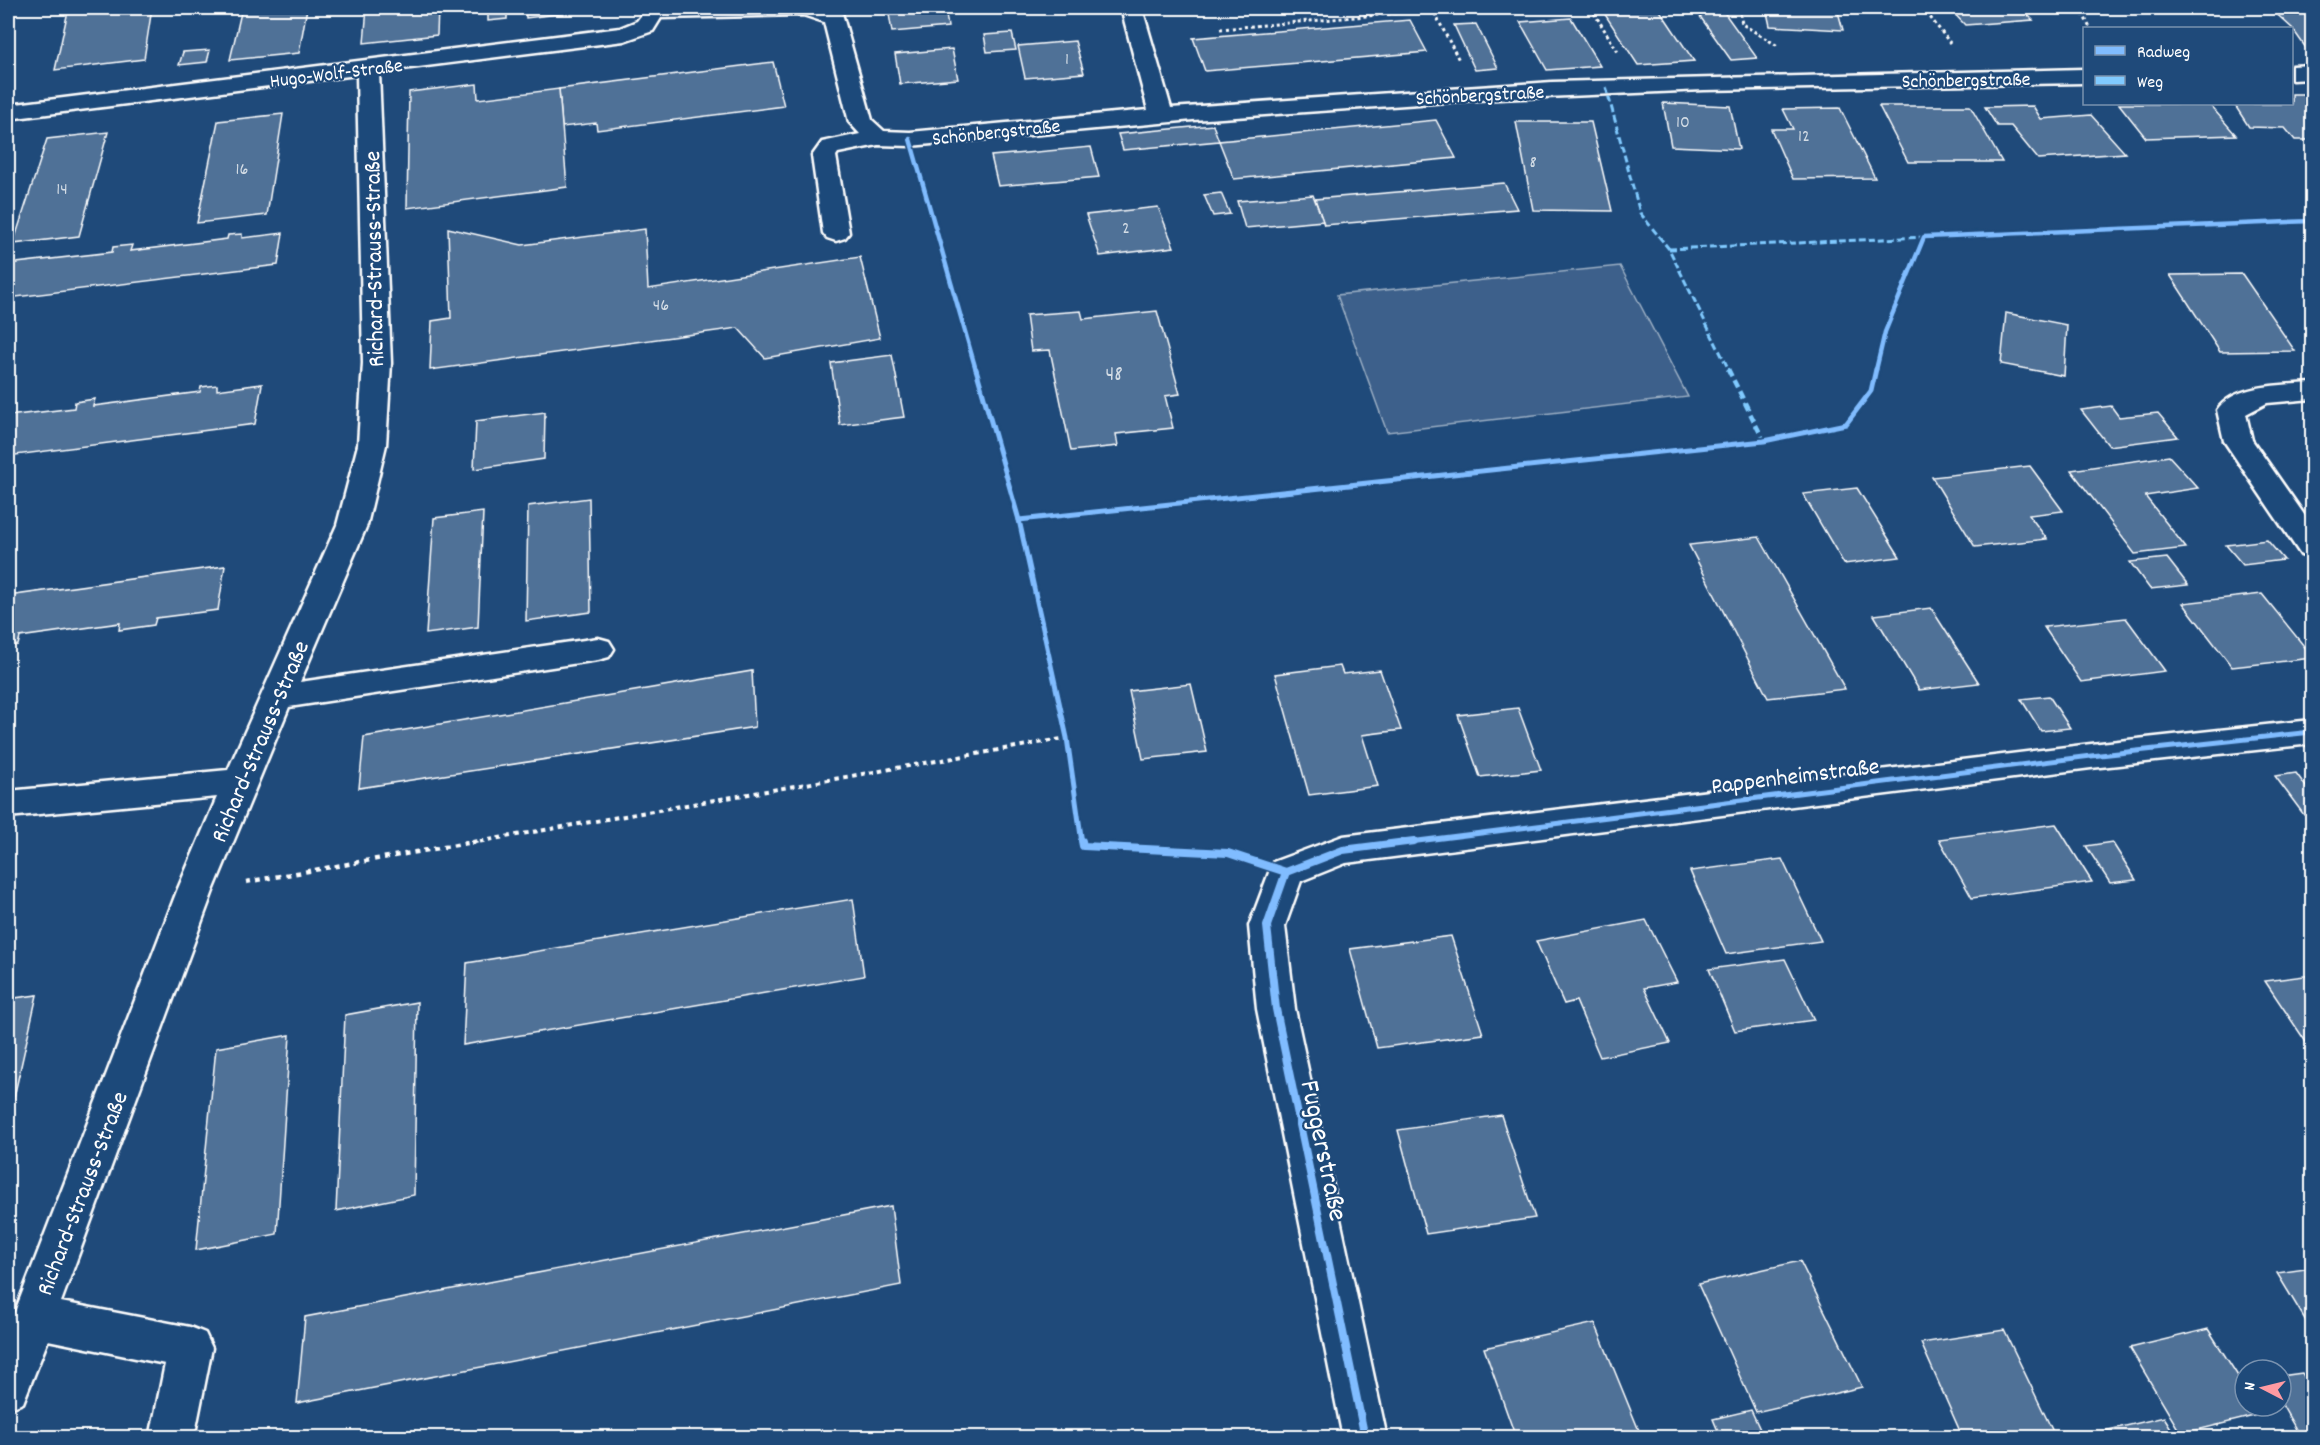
<svg xmlns="http://www.w3.org/2000/svg" width="2320" height="1445" font-family="Dekko,sans-serif">
  <rect width="100%" height="100%" fill="#1f4a7a"/>
  <filter id="ink" filterUnits="userSpaceOnUse"><feTurbulence type="fractalNoise" baseFrequency=".0167" numOctaves="2"/><feDisplacementMap in="SourceGraphic" scale="12" xChannelSelector="R" yChannelSelector="G"/><feConvolveMatrix kernelMatrix="1 2 1 2 8 2 1 2 1" color-interpolation-filters="sRGB"/></filter>
  <g filter="url(#ink)">
    <!-- green -->
    <polygon fill="#3c618b" stroke="#9eb0c5" stroke-width="1.5" points="1620,266 1688,397 1387,432 1337,295"/>
    <!-- building -->
    <g fill="#507197" stroke="#fff" stroke-width="1.5">
      <polygon points="100,8 152,8 144,59 55,70 68,11"/>
      <polygon points="242,8 307,8 299,53 230,60"/>
      <polygon points="367,8 438,8 437,35 364,43"/>
      <polygon points="488,8 507,8 507,19 488,21"/>
      <polygon points="525,8 591,8 591,10 526,18"/>
      <polygon points="888,8 945,8 948,27 892,32"/>
      <polygon points="1462,8 1519,8 1464,12"/>
      <polygon points="1694,8 1721,8 1757,58 1731,60"/>
      <polygon points="1766,8 1837,8 1843,30 1770,26"/>
      <polygon points="1949,8 2021,8 2033,20 1965,25"/>
      <polygon points="2110,8 2177,8 2180,12 2112,11"/>
      <polygon points="2270,8 2312,8 2312,48 2306,48 2292,28"/>
      <polygon points="1659,9 1694,61 1638,65 1604,13"/>
      <polygon points="1571,18 1600,66 1547,70 1520,22"/>
      <polygon points="1410,20 1427,52 1205,71 1193,38"/>
      <polygon points="1476,24 1498,68 1475,70 1454,25"/>
      <polygon points="1012,33 1016,50 987,52 984,35"/>
      <polygon points="1075,41 1084,73 1025,78 1018,46"/>
      <polygon points="952,49 958,79 900,84 895,54"/>
      <polygon points="210,50 207,62 179,65 183,52"/>
      <polygon points="773,62 784,106 597,130 596,123 562,127 559,89"/>
      <polygon points="477,84 478,99 559,89 567,187 407,208 409,92"/>
      <polygon points="2292,94 2312,94 2312,140 2295,140 2285,128 2249,127 2234,104 2292,104"/>
      <polygon points="1663,103 1730,106 1739,149 1671,146"/>
      <polygon points="2119,104 2209,104 2236,135 2146,138"/>
      <polygon points="1879,106 1970,106 2002,162 1908,162"/>
      <polygon points="2033,106 2041,119 2091,115 2125,153 2038,159 2011,126 1997,126 1985,107"/>
      <polygon points="1840,108 1875,178 1793,179 1771,129 1793,129 1783,109"/>
      <polygon points="283,114 267,215 197,223 218,121"/>
      <polygon points="1436,120 1456,158 1234,179 1219,141"/>
      <polygon points="1516,122 1591,122 1612,211 1533,210"/>
      <polygon points="1213,125 1219,141 1123,150 1118,134"/>
      <polygon points="108,132 79,236 13,244 47,139"/>
      <polygon points="1091,147 1099,177 998,186 991,156"/>
      <polygon points="1504,183 1517,209 1324,225 1315,199"/>
      <polygon points="1221,193 1230,214 1213,216 1204,195"/>
      <polygon points="1313,195 1323,221 1245,228 1237,201"/>
      <polygon points="1158,207 1174,247 1100,256 1086,215"/>
      <polygon points="448,228 522,245 645,229 648,289 860,257 880,338 765,358 738,328 430,370 432,321 451,318"/>
      <polygon points="283,233 278,265 8,298 8,264 112,252 113,247 132,245 130,251 227,239 228,235 242,234 242,238"/>
      <polygon points="2242,274 2295,351 2220,352 2170,275"/>
      <polygon points="1081,311 1083,319 1157,311 1180,394 1165,396 1173,428 1116,434 1118,446 1071,451 1050,350 1031,351 1026,315"/>
      <polygon points="2006,313 2067,325 2064,376 2001,364"/>
      <polygon points="892,355 904,417 840,425 831,363"/>
      <polygon points="262,384 255,424 8,456 8,416 74,408 75,402 95,399 93,406 200,392 201,387 217,385 217,390"/>
      <polygon points="2111,406 2119,417 2158,413 2178,437 2109,446 2081,410"/>
      <polygon points="545,412 544,459 474,469 476,421"/>
      <polygon points="2169,456 2198,488 2145,496 2186,548 2135,554 2071,470"/>
      <polygon points="2030,466 2063,511 2029,515 2047,539 1975,547 1932,477"/>
      <polygon points="1857,488 1900,557 1844,564 1803,494"/>
      <polygon points="589,498 591,612 526,621 528,506"/>
      <polygon points="483,512 478,627 426,634 434,518"/>
      <polygon points="1759,537 1845,689 1768,698 1689,545"/>
      <polygon points="2267,540 2284,560 2243,565 2226,545"/>
      <polygon points="2167,558 2188,585 2150,589 2130,562"/>
      <polygon points="225,566 218,610 156,618 154,625 119,630 120,623 20,637 18,645 8,646 8,596"/>
      <polygon points="2262,594 2312,656 2312,658 2232,667 2183,603"/>
      <polygon points="1931,608 1979,683 1919,690 1874,615"/>
      <polygon points="2126,618 2165,671 2081,682 2044,627"/>
      <polygon points="1340,666 1343,674 1380,670 1401,730 1362,735 1378,786 1309,795 1275,674"/>
      <polygon points="752,671 755,727 359,788 364,737"/>
      <polygon points="1191,684 1207,752 1143,759 1129,691"/>
      <polygon points="2049,696 2070,728 2041,731 2021,699"/>
      <polygon points="1518,708 1541,770 1480,777 1458,715"/>
      <polygon points="2296,773 2312,795 2312,814 2304,815 2275,776"/>
      <polygon points="2056,824 2092,882 1972,898 1939,839"/>
      <polygon points="2112,842 2136,880 2110,883 2086,846"/>
      <polygon points="1782,859 1821,941 1726,954 1690,871"/>
      <polygon points="853,899 864,976 463,1045 467,963"/>
      <polygon points="1646,920 1677,982 1644,988 1670,1043 1600,1057 1576,1001 1564,1004 1536,941"/>
      <polygon points="1451,936 1483,1034 1377,1048 1350,949"/>
      <polygon points="1785,959 1814,1020 1735,1031 1709,969"/>
      <polygon points="2312,975 2312,1051 2265,981"/>
      <polygon points="37,995 8,1124 8,999"/>
      <polygon points="417,1002 414,1195 336,1211 345,1015"/>
      <polygon points="290,1035 277,1234 196,1250 216,1048"/>
      <polygon points="1501,1115 1535,1218 1426,1234 1398,1130"/>
      <polygon points="891,1206 901,1285 297,1403 305,1317"/>
      <polygon points="1800,1261 1862,1387 1756,1412 1698,1284"/>
      <polygon points="2312,1268 2312,1331 2277,1273"/>
      <polygon points="1595,1323 1642,1438 1516,1438 1484,1348"/>
      <polygon points="2208,1329 2245,1387 2245,1406 2257,1406 2262,1414 2181,1434 2130,1348"/>
      <polygon points="2004,1330 2056,1438 1963,1438 1921,1343"/>
      <polygon points="2302,1373 2312,1391 2312,1438 2301,1438 2281,1403 2281,1376"/>
      <polygon points="1751,1410 1764,1438 1721,1438 1713,1419"/>
      <polygon points="2164,1417 2177,1438 2107,1438 2104,1431"/>
      <polygon points="1912,1429 1916,1438 1882,1437"/>
    </g>
    <g fill="none" stroke-linecap="round" stroke-linejoin="round">
      <defs>
        <g id="minor">
          <polygon points="647,8 824,8 842,13 872,120 884,131 910,132 1148,110 1121,8 1142,8 1171,108 1552,82 2084,69 2084,83 1704,90 1476,100 1193,120 910,146 878,145 838,153 836,156 849,233 845,238 836,241 827,238 823,233 812,156 822,142 860,134 849,122 824,22 803,15 661,18 653,31 624,41 379,72 391,363 386,445 367,525 300,682 598,638 609,641 614,649 609,657 598,660 289,707 213,891 61,1302 190,1327 205,1333 212,1348 194,1438 150,1438 165,1364 48,1340 23,1403 8,1409 8,1332 13,1317 177,891 217,797 8,817 8,791 228,770 337,525 358,445 363,363 357,75 8,119 8,105 620,28 637,21"/>
          <polygon points="2312,65 2312,79 2292,80 2292,66"/>
          <path d="M 2312,383 L 2312,399 L 2267,403 L 2246,414 L 2252,440 L 2312,526 L 2312,558 L 2301,555 L 2224,441 L 2217,410 C 2234,384 2284,385 2312,383 Z"/>
          <polygon points="2312,720 2312,744 2091,768 1346,863 1301,881 1285,926 1295,1009 1387,1438 1343,1438 1257,1009 1249,926 1273,862 1343,836 2091,744"/>
        </g>
      </defs>
      <!-- minor casing -->
      <use href="#minor" stroke="#fff" stroke-width="5"/>
      <!-- path-far2 -->
      <g stroke="#fff" stroke-width="3" stroke-dasharray="3 3" stroke-linecap="butt">
        <polyline points="1432,8 1459,60"/>
        <polyline points="1591,8 1618,52"/>
        <polyline points="1739,8 1742,24 1778,46"/>
        <polyline points="1923,8 1950,43"/>
        <polyline points="2080,8 2090,28"/>
        <polyline points="1220,29 1433,10"/>
      </g>
      <!-- path-far1 -->
      <polyline stroke="#fff" stroke-width="4" stroke-dasharray="4.5 4.5" stroke-linecap="butt" points="471,843 1067,738"/>
      <!-- path -->
      <polyline stroke="#fff" stroke-width="4.5" stroke-dasharray="5 5" stroke-linecap="butt" points="246,882 479,841"/>
      <!-- minor -->
      <use href="#minor" fill="#1f4a7a" fill-rule="evenodd"/>
      <!-- quiet-far1 -->
      <g stroke="#80caff" stroke-width="3" stroke-dasharray="7 3" stroke-linecap="butt">
        <polyline points="1606,87 1640,213 1669,249 1729,370"/>
        <polyline points="1669,249 1924,237"/>
      </g>
      <!-- quiet -->
      <polyline stroke="#80caff" stroke-width="4.5" stroke-dasharray="8 4.5" stroke-linecap="butt" points="1728,369 1764,441"/>
      <defs>
        <g id="cycleway-far2">
          <polyline points="910,139 976,370"/>
          <polyline points="1876,370 1885,332 1924,237 2312,221"/>
        </g>
        <g id="cycleway-far1">
          <polyline points="976,369 1019,520 1067,738 1082,843"/>
          <polyline points="1019,520 1764,441 1846,424 1871,391 1876,369"/>
          <polyline points="1402,843 2091,756 2312,732"/>
        </g>
        <g id="cycleway">
          <polyline points="1082,841 1083,846 1228,853 1286,872"/>
          <polyline points="1286,872 1343,850 1414,841"/>
          <polyline points="1286,872 1267,926 1276,1009 1365,1438"/>
        </g>
      </defs>
      <!-- cycleway-far2 casing -->
      <use href="#cycleway-far2" stroke="#1f4a7a" stroke-width="8"/>
      <!-- cycleway-far1 casing -->
      <use href="#cycleway-far1" stroke="#1f4a7a" stroke-width="9"/>
      <!-- cycleway casing -->
      <use href="#cycleway" stroke="#1f4a7a" stroke-width="11"/>
      <!-- cycleway-far2 -->
      <use href="#cycleway-far2" stroke="#80bcff" stroke-width="4.5"/>
      <!-- cycleway-far1 -->
      <use href="#cycleway-far1" stroke="#80bcff" stroke-width="5"/>
      <!-- cycleway -->
      <use href="#cycleway" stroke="#80bcff" stroke-width="8"/>
    </g>
  </g>
  <g text-anchor="middle" stroke-width="4.5" stroke-linejoin="round" paint-order="stroke">
    <!-- far-number labels -->
    <g font-size="18" fill="#d3dce5">
      <text x="1067" y="64">1</text>
      <text x="1683" y="127">10</text>
      <text x="1804" y="141">12</text>
      <text x="1533" y="167">8</text>
      <text x="242" y="174">16</text>
      <text x="62" y="194">14</text>
      <text x="1126" y="233">2</text>
      <text x="661" y="310">46</text>
    </g>
    <!-- far-street labels -->
    <g font-size="20" fill="#fff" stroke="#1f4a7a">
      <text transform="translate(336 72) rotate(-7)" y="7">Hugo-Wolf-Straße</text>
      <text transform="translate(1966 79) rotate(-1)" y="7">Schönbergstraße</text>
      <text transform="translate(1480 94) rotate(-3)" y="7">Schönbergstraße</text>
      <text transform="translate(996 131) rotate(-6)" y="7">Schönbergstraße</text>
    </g>
    <!-- number labels -->
    <g font-size="21" fill="#d3dce5">
      <text x="1114" y="380">48</text>
    </g>
    <!-- street labels -->
    <g font-size="24" fill="#fff" stroke="#1f4a7a">
      <text transform="translate(373 259) rotate(-91)" y="8">Richard-Strauss-Straße</text>
      <text transform="translate(259 741) rotate(-67)" y="8">Richard-Strauss-Straße</text>
      <text transform="translate(1795 775) rotate(-7)" y="8">Pappenheimstraße</text>
      <text transform="translate(81 1193) rotate(-69)" y="8">Richard-Strauss-Straße</text>
    </g>
    <!-- near-street labels -->
    <g font-size="28" fill="#fff" stroke="#1f4a7a">
      <text transform="translate(1326 1150) rotate(78)" y="10">Fuggerstraße</text>
    </g>
  </g>
  <!-- margin -->
  <rect width="2320" height="1445" fill="none" stroke="#1f4a7a" stroke-width="30"/>
  <rect x="15" y="15" width="2290" height="1415" fill="none" stroke="#fff" stroke-width="2" filter="url(#ink)"/>
  <!-- legend -->
  <rect x="2083" y="27" width="210" height="78" fill="#1f4a7a" stroke="#7992af" stroke-width="1.5"/>
  <rect x="2095" y="46" width="30" height="9" fill="#80bcff" stroke="#7992af" stroke-width="1.5"/>
  <text x="2137" y="57" font-size="18" fill="#ffffff">Radweg</text>
  <rect x="2095" y="76" width="30" height="9" fill="#80caff" stroke="#7992af" stroke-width="1.5"/>
  <text x="2137" y="87" font-size="18" fill="#ffffff">Weg</text>
  <!-- north arrow -->
  <g transform="translate(2263 1388) rotate(277)"><circle r="28" fill="#1f4a7a" stroke="#7992af" stroke-width="1.5"/>
  <path d="M0-4.5L10 22L0 15L-10 22Z" fill="#ff9aa2"/>
  <text y="-9" font-size="16" font-weight="bold" text-anchor="middle" fill="#ffffff">N</text>
  </g>
</svg>
